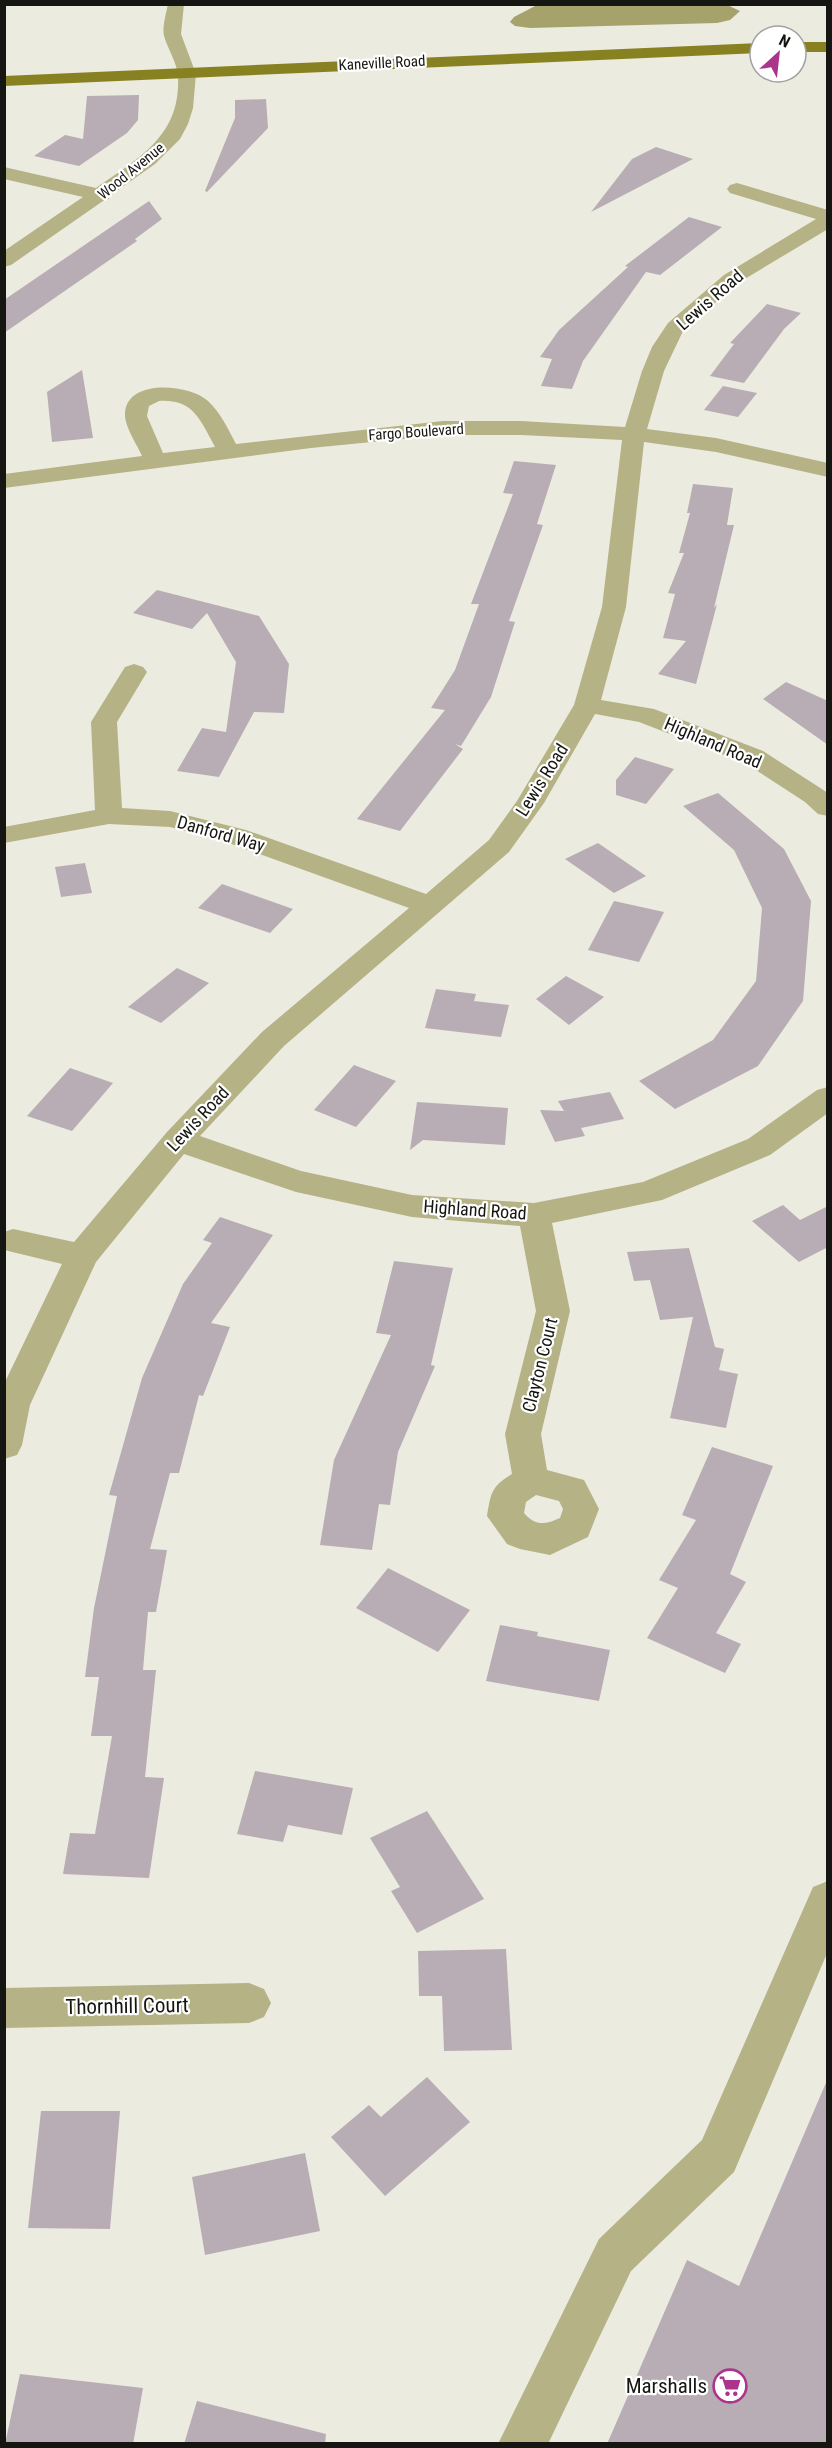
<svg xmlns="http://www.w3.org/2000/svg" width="832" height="2448" font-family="'Roboto Condensed',sans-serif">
  <rect width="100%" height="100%" fill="#ecebe0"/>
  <!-- water -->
  <polygon fill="#a5a26c" points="537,5 725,4 740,11 730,20 717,23 530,28 515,26 510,22 514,17"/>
  <!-- building -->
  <g fill="#b8adb4">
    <polygon points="139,95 138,120 127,133 79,166 34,156 65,135 83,139 87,96"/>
    <polygon points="266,99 268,128 207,192 205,191 235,118 235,100"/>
    <polygon points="656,147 693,159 591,212 632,159"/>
    <polygon points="149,201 162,219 135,239 137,241 4,333 4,300"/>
    <polygon points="689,217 722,227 660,275 646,272 583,361 572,389 541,386 552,359 540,357 559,330 628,267 625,266"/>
    <polygon points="767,304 801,313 784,329 744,383 710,376 734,344 730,343"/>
    <polygon points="82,370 93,438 52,442 47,392"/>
    <polygon points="723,386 757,393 738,417 704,410"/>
    <polygon points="514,461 556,465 537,524 543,525 509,621 515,622 491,697 461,746 455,744 463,749 400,831 357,819 445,710 431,708 455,670 479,604 471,604 513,494 503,493"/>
    <polygon points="693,484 733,488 727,525 734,525 714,608 717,604 696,684 658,674 686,641 663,638 675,594 668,593 684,553 679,553 690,513 687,513"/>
    <polygon points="157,590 259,616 289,664 284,713 254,712 219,777 177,771 202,728 226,732 236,662 207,613 192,629 133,613"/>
    <polygon points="786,682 828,701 828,745 763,699"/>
    <polygon points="635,757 674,769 646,804 616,795 616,780"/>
    <polygon points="718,793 784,849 811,901 803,1001 758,1066 675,1109 639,1081 713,1040 756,981 762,908 734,850 683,806"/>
    <polygon points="598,843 646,876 614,893 565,859"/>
    <polygon points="85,863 92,893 61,897 55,867"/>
    <polygon points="222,884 293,909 270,933 198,908"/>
    <polygon points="614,901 664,912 639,962 588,950"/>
    <polygon points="177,968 209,983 161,1023 128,1007"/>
    <polygon points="566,976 604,997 569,1025 536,999"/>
    <polygon points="436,989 476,994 474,1001 509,1005 501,1037 425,1028"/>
    <polygon points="354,1065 396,1081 356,1127 314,1110"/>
    <polygon points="70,1068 113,1083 72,1131 27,1116"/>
    <polygon points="610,1092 624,1119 581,1128 585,1136 555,1142 540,1110 564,1111 558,1101"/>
    <polygon points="417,1102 508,1108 505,1145 423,1140 410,1150"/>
    <polygon points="783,1205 800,1220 828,1206 828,1247 799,1262 752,1221"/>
    <polygon points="220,1217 273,1235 211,1323 230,1327 203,1396 199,1395 179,1473 170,1473 150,1549 167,1550 156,1612 148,1612 143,1670 156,1670 145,1777 164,1778 149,1878 63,1874 70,1833 95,1834 112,1736 91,1736 99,1677 85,1677 94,1608 117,1496 109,1495 142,1378 183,1284 212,1243 203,1240"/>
    <polygon points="689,1248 715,1347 724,1349 719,1370 738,1374 726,1428 670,1418 693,1317 660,1320 650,1280 634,1281 627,1252"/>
    <polygon points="394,1261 453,1268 431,1365 435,1366 398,1452 390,1505 379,1504 372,1550 320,1545 334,1460 391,1335 376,1333"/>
    <polygon points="712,1447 773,1466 730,1574 746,1582 716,1633 741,1644 725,1673 647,1638 678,1588 659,1580 696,1520 682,1515"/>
    <polygon points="388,1568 470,1610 438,1652 356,1608"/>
    <polygon points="500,1625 538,1632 537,1636 610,1650 599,1701 486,1681"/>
    <polygon points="255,1771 353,1788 342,1835 288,1825 283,1842 237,1834"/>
    <polygon points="427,1811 484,1899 417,1933 391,1891 400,1887 370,1838"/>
    <polygon points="506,1949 512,2050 444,2051 442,1996 419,1996 418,1951"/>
    <polygon points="427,2077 470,2122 385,2196 331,2137 369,2105 381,2117"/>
    <polygon points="828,2078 828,2444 607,2444 687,2260 739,2286"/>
    <polygon points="41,2111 120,2111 110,2229 28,2228"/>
    <polygon points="305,2153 320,2231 205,2255 192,2177"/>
    <polygon points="20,2374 143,2388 133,2444 5,2444"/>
    <polygon points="197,2401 326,2434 325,2444 184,2444"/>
  </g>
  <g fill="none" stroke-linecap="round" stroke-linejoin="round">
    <!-- minor -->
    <g fill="#b5b286" fill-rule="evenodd">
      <path d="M 168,4 L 184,4 L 181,34 L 196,74 L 193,108 L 188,124 L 180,139 L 155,164 L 111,195 L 109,199 L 103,201 L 11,265 L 4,267 L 4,251 L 83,197 L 4,179 L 4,167 L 96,188 C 139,158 181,136 178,76 C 177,63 168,49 164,36 C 162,27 166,14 168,4 Z"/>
      <path d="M 737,183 L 828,210 L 828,229 L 738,283 L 683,331 L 664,371 L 647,429 L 716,438 L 828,463 L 828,477 L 716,452 L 644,442 L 626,607 L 601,700 L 654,709 L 763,751 L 828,793 L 828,816 L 818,814 L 805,802 L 745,763 L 639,722 L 595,714 L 544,803 L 509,852 L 284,1046 L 200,1136 L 301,1171 L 412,1195 L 534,1203 L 643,1182 L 748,1139 L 817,1090 L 828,1087 L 828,1113 L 770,1155 L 662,1200 L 552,1223 L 570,1311 L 541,1434 L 547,1470 L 584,1480 L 599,1509 L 588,1537 L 550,1555 L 520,1549 L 507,1544 L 487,1516 C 491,1493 491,1487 512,1474 L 505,1434 L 536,1311 L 520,1226 L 412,1217 L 296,1192 L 184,1154 L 96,1262 L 30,1405 L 22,1445 L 17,1455 L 4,1459 L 4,1384 L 62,1264 L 4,1250 L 4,1232 L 13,1229 L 74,1242 L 167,1132 L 262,1032 L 409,908 L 226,842 L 170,827 L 109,824 L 4,843 L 4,827 L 95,810 L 91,722 L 125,667 L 134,664 L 143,667 L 147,672 L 117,722 L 122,808 L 170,811 L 246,830 L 426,894 L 489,840 L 517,801 L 574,705 L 602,607 L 622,440 L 521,435 L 443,435 L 311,448 L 4,488 L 4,474 L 142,456 C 137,444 124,426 125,413 C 127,378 190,384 208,401 C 221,413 228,429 236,444 L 443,421 L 521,421 L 625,427 L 642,371 L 652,347 L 668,323 L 724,275 L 816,219 L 730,193 L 727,189 L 730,185 ZM 159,401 C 194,399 200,420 215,447 L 163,453 L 147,416 L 149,406 ZM 536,1495 L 559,1501 L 563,1509 L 560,1518 C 545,1525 535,1526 524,1513 L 526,1502 Z"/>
      <polygon points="828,1881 828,1951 734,2172 631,2271 548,2444 498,2444 599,2239 702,2140 813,1887"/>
      <polygon points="249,1983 264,1989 271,2003 264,2017 249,2023 4,2028 4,1988"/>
    </g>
    <!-- major -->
    <g fill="#888121" fill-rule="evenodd">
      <rect x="796" y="42" width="32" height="10"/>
      <polygon points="760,43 760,53 4,86 4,76"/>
    </g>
  </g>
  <!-- icons -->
  <defs>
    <symbol id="supermarket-ring" viewBox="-11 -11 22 22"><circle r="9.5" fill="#fff" stroke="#ab358c" stroke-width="1.5"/><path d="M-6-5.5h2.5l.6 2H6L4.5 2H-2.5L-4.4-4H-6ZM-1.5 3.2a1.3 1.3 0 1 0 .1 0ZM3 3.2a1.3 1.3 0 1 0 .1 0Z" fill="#ab358c"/></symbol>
  </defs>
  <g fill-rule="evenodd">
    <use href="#supermarket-ring" x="711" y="2367" width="38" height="38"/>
  </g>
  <g text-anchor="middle" stroke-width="4.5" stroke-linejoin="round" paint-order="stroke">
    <!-- far-street labels -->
    <g font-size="15" fill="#151511" stroke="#fff">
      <text transform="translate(382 63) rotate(-3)" y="5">Kaneville Road</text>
      <text transform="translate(131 171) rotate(-39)" y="5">Wood Avenue</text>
      <text transform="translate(416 432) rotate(-4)" y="5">Fargo Boulevard</text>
    </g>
    <!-- street labels -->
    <g font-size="18" fill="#151511" stroke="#fff">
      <text transform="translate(710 300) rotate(-41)" y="6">Lewis Road</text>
      <text transform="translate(713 743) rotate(23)" y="6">Highland Road</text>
      <text transform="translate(542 780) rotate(-58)" y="6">Lewis Road</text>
      <text transform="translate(221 834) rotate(16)" y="6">Danford Way</text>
      <text transform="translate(198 1119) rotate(-47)" y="6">Lewis Road</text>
      <text transform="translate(475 1210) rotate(4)" y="6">Highland Road</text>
      <text transform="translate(540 1365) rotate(-76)" y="6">Clayton Court</text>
    </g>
    <!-- near-street labels -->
    <g font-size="21" fill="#151511" stroke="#fff">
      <text transform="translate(127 2006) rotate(-1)" y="7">Thornhill Court</text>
    </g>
    <!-- near-poi labels -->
    <g font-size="21" fill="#151511" stroke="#fff" text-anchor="end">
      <text x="707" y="2393">Marshalls</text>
    </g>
  </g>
  <!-- border -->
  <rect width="832" height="2448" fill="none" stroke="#151511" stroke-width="12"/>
  <!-- north arrow -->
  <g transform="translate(778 54) rotate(27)"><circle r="28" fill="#ffffff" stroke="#a1a1a0" stroke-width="1.5"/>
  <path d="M0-4.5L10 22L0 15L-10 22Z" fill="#ab358c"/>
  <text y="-9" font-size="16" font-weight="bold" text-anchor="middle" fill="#151511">N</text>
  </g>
</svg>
